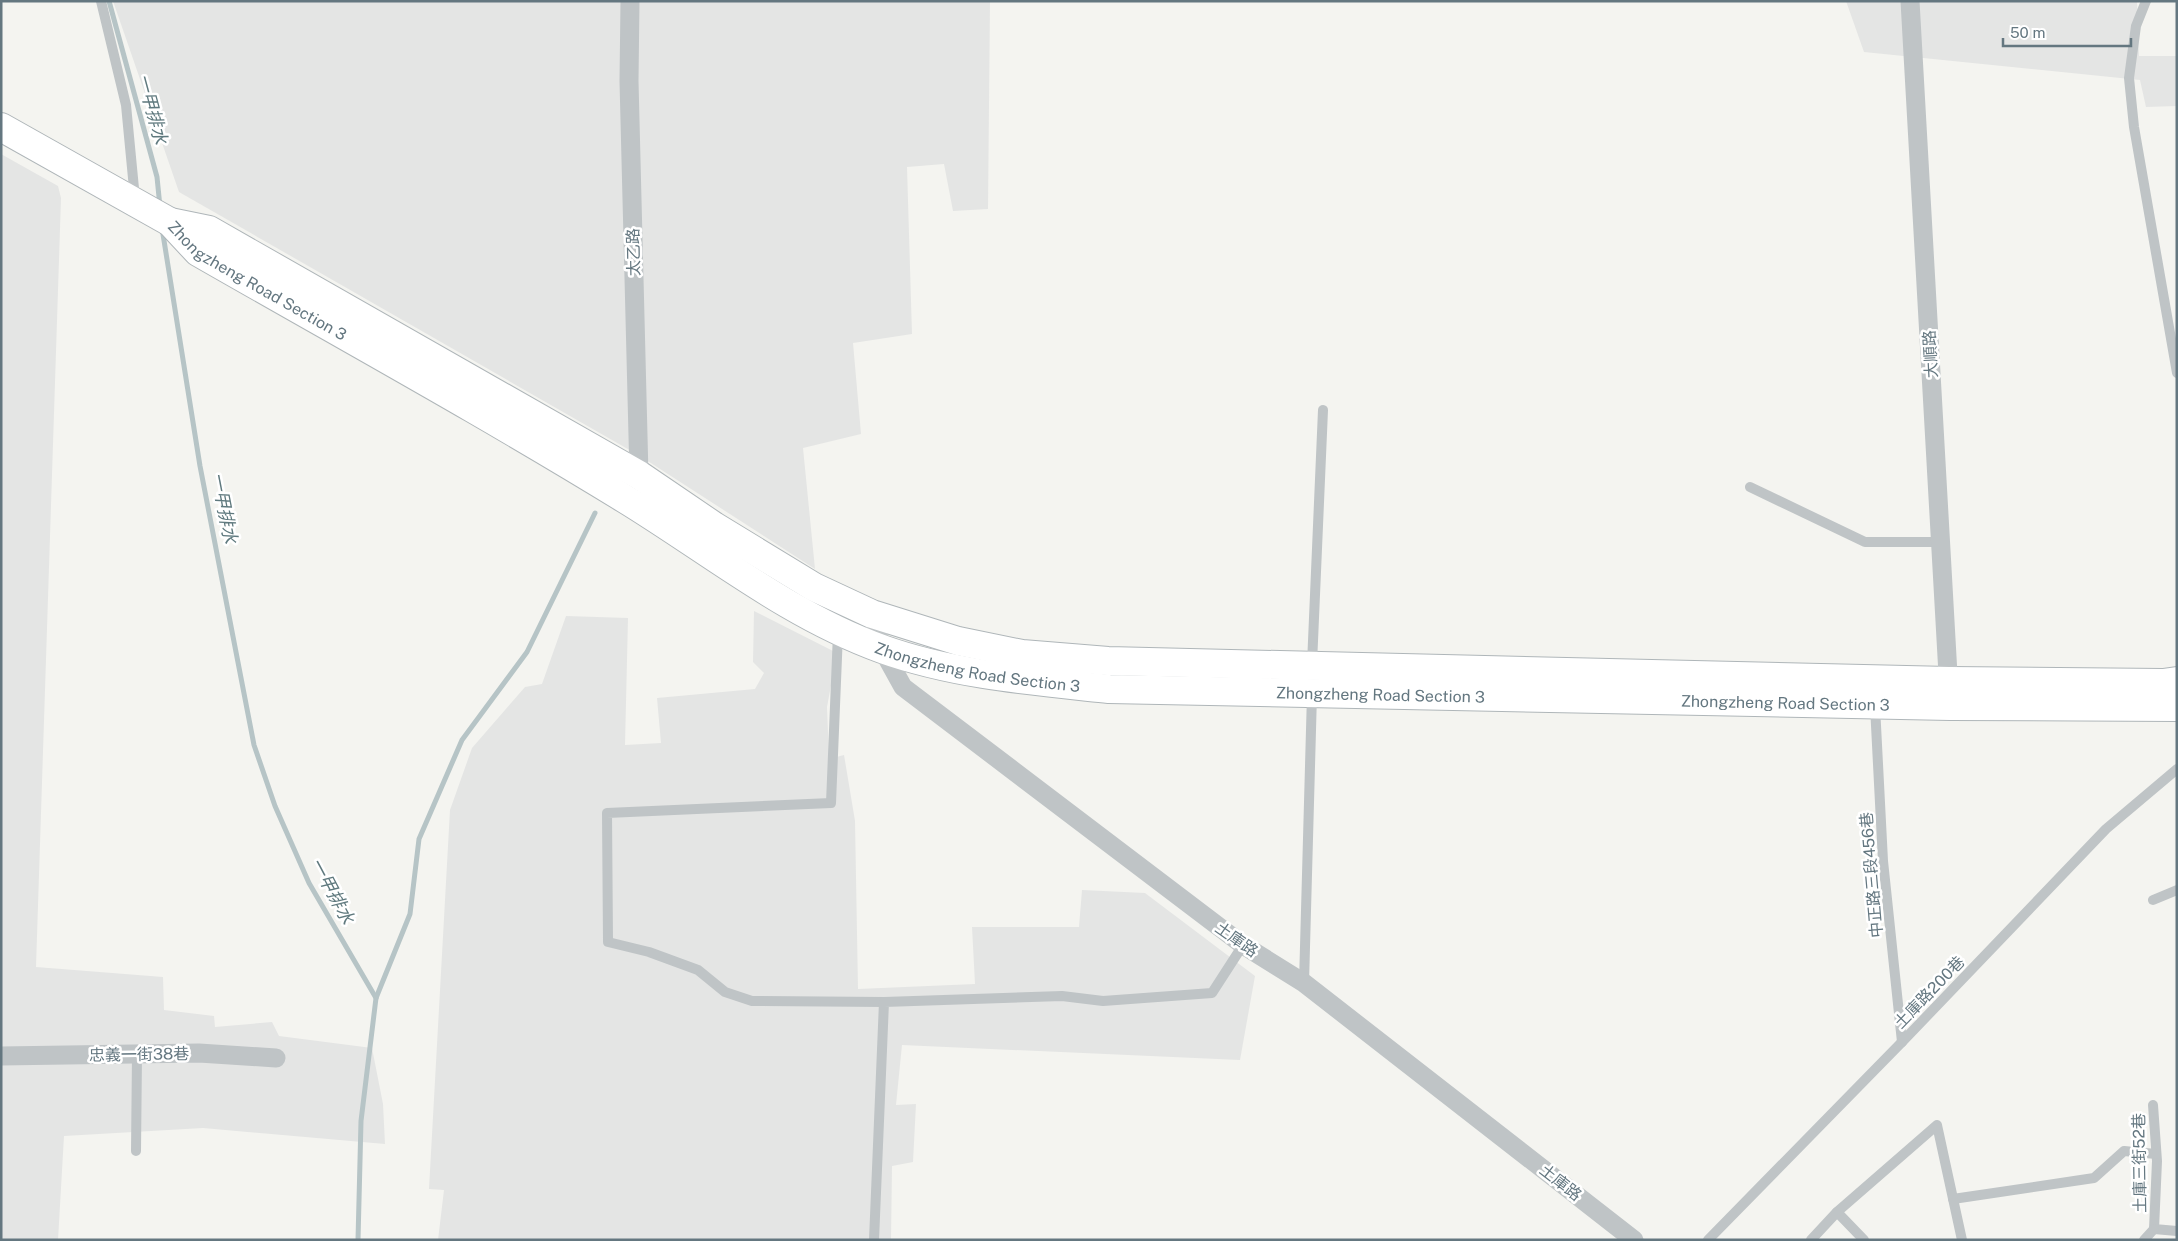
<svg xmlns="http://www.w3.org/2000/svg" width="2178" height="1241" font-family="'Public Sans','Noto Sans TC',sans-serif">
  <rect width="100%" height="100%" fill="#f4f4f0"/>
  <!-- built -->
  <g fill="#e4e5e4">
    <polygon points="113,1 990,1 988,209 953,211 944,164 907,167 912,334 853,343 861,434 803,448 815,569 640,456 179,192"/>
    <polygon points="1846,1 2137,1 2139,56 2177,56 2177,106 2146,107 2140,80 1864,52"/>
    <polygon points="1,154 58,186 61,198 36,967 163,977 164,1010 214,1016 215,1027 272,1022 279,1036 372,1048 383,1104 385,1144 203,1128 64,1136 58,1240 1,1240"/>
    <polygon points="754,611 837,653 827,707 829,759 844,755 855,821 858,989 975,984 972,927 1079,927 1082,890 1145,893 1255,976 1240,1060 902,1045 896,1105 916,1104 913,1162 892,1166 891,1240 438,1240 444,1190 429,1189 450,810 472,748 525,687 542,684 566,616 628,618 625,745 661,743 657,698 755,689 764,673 753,662"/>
  </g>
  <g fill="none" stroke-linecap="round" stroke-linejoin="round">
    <!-- stream -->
    <g stroke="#b6c4c6" stroke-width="5">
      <polyline points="109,1 157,177 160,207"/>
      <polyline points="162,228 200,466 254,745 275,806 309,883 376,998"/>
      <polyline points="358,1240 361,1121 376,998 410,914 419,839 462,740 527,652 595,513"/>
    </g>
    <defs>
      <g id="secondary">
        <path id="s1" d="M 1,127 L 170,222 L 198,252 C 341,334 485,413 625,499 C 710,551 788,615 882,649 C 955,675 1033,681 1109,689 L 1950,706 L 2177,707"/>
        <polyline points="170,222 209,230 639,475 714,526 814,587 872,614 958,641 1022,654 1108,661 1949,681 2163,683 2177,681"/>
      </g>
    </defs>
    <!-- secondary casing -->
    <use href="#secondary" stroke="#afb6b9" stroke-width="30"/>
    <!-- lane -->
    <g stroke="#bfc4c6" stroke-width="10">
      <polyline points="101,1 126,105 135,199"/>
      <polyline points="2146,1 2136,26 2129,78 2134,127 2177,373"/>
      <polyline points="1750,487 1865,542 1940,542"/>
      <polyline points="838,633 831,803 607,813 608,942 649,952 698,970 725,992 752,1001 884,1002"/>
      <polyline points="1312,664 1323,410"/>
      <polyline points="1875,706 1883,861 1902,1042"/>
      <polyline points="2153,900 2177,890"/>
      <polyline points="1304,983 1312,694"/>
      <polyline points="2153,1105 2157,1161 2154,1229 2177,1231"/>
      <polyline points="136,1151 137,1055"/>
      <polyline points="1953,1199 2094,1178 2124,1151 2156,1154"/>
      <polyline points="1837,1212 1864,1240"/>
      <polyline points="874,1240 884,1002 1062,996 1103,1001 1212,993 1243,945"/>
      <polyline points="1708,1240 1902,1042 2106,829 2177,769"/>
      <polyline points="1811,1240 1837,1212 1937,1125 1962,1240"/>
      <polyline points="2144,1240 2154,1229"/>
    </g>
    <!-- street -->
    <g stroke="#bfc4c6" stroke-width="19">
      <polyline points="630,1 629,81 639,475 635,484"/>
      <polyline points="1910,1 1949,692"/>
      <polyline points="872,614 882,649 903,687 1243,945 1304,983 1634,1240"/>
      <polyline points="1,1056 199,1053 276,1058"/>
    </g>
    <!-- secondary -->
    <use href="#secondary" stroke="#fff" stroke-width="28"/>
  </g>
  <g text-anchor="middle" stroke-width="5" stroke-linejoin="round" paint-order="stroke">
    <!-- street labels -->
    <g font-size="16" fill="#647780" stroke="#fff">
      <text transform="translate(633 252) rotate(-91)" y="6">太乙路</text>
      <text dy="6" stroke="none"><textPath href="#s1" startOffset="300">Zhongzheng Road Section 3</textPath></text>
      <text transform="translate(1930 354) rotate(-93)" y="6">大順路</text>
      <text dy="6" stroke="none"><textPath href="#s1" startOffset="1124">Zhongzheng Road Section 3</textPath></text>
      <text dy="6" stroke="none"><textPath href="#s1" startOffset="1529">Zhongzheng Road Section 3</textPath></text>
      <text dy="6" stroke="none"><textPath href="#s1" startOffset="1934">Zhongzheng Road Section 3</textPath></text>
      <text transform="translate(1871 875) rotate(-95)" y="6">中正路三段456巷</text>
      <text transform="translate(1237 939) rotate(35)" y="6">土庫路</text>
      <text transform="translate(1929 992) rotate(-46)" y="6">土庫路200巷</text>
      <text transform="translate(139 1054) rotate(-1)" y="6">忠義一街38巷</text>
      <text transform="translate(2139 1163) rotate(-91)" y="6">土庫三街52巷</text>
      <text transform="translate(1561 1182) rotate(38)" y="6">土庫路</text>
    </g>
    <!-- water labels -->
    <g font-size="18" font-style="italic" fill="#5f797e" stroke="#fff">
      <text transform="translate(152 109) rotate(75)" y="6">一甲排水</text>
      <text transform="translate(224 508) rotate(79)" y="6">一甲排水</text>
      <text transform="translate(332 891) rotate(62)" y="6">一甲排水</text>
    </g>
  </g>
  <!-- border -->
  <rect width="2178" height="1241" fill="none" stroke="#647780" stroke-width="5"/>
  <!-- scale -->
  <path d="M2003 38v8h128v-8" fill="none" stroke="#647780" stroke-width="2.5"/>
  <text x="2010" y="38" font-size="15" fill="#647780" stroke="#ffffff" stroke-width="4" paint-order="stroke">50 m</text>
</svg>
